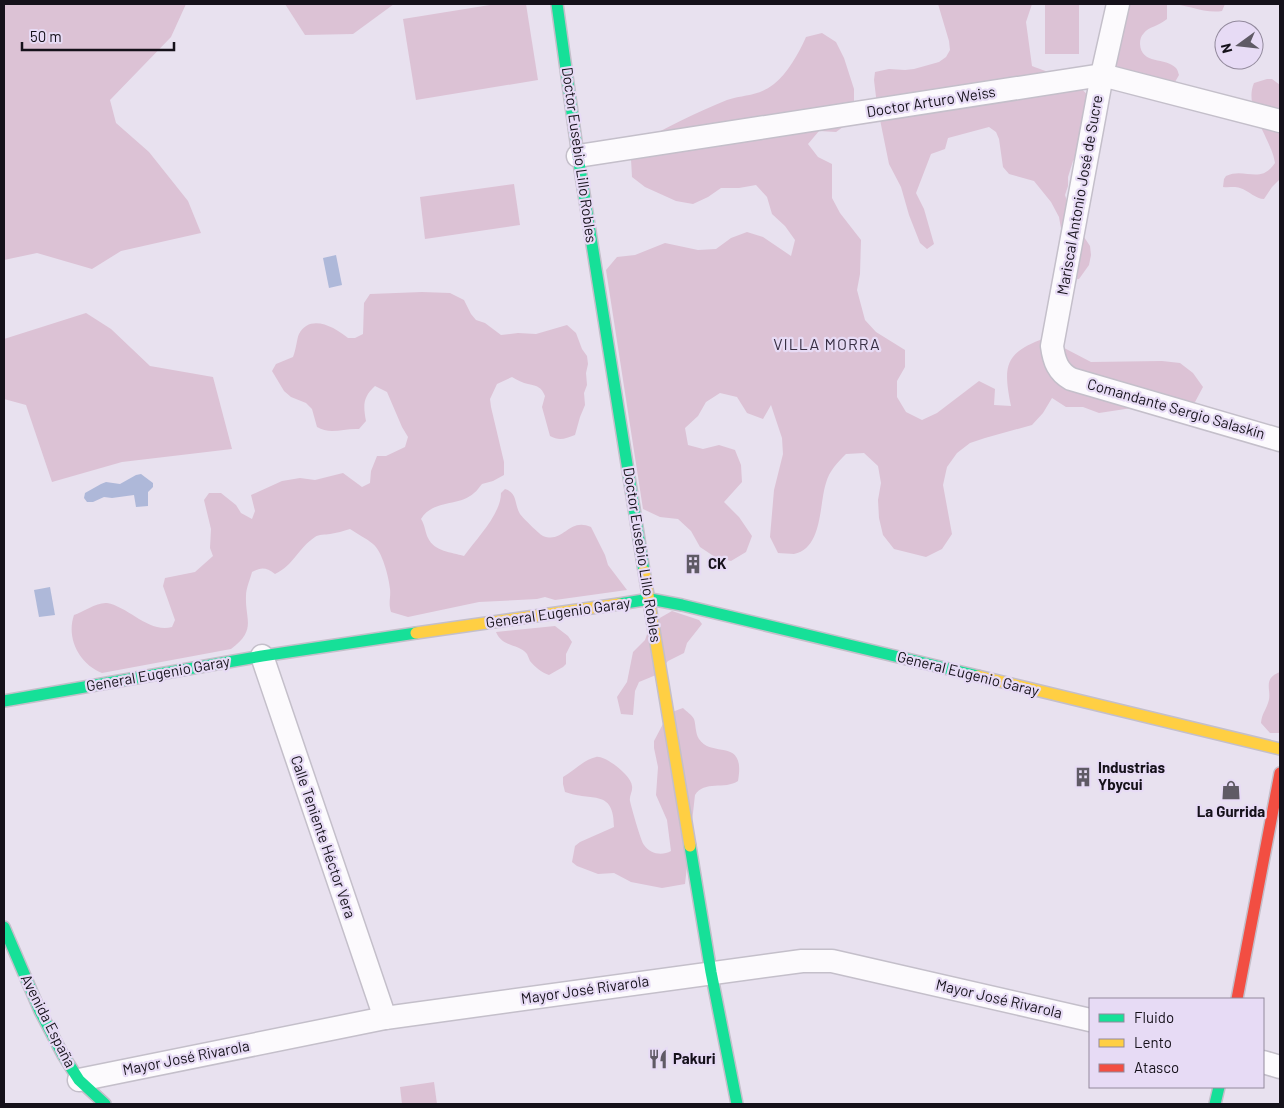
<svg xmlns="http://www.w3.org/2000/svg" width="1284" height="1108" font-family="Barlow,sans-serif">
  <rect width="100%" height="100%" fill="#e8e1ef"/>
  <!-- green -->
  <g fill="#dcc2d5">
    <polygon points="4,4 186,4 171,37 110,100 116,123 149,152 188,201 201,233 121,251 92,269 37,253 4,260"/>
    <polygon points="285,4 394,4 353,34 305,35"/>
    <polygon points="496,4 526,4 538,80 416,100 403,19"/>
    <path d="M 938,4 L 1032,4 L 1026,22 L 1032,66 C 1047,72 1087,84 1090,101 C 1092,114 1091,128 1091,141 L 1073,161 L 1068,177 L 1068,186 L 1065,195 L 1074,222 L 1090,246 L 1091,255 L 1089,265 L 1079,279 L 1070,280 L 1059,217 L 1051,202 L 1034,181 L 1009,174 L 1003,167 L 999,139 L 996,132 L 989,127 L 948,138 L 945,149 L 931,154 L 916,193 L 924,209 L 934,244 L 927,249 L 920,243 L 909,215 L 901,187 L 889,164 L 877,105 L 874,80 L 875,72 L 889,69 L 905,70 L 914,69 L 939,62 L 946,57 L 950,50 L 949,41 Z"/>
    <rect x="1045" y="4" width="34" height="50"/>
    <path d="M 1121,4 L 1225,4 L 1222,11 C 1203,14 1186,3 1167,4 L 1167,19 C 1159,26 1148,27 1144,33 C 1141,36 1140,39 1140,44 C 1141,65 1166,57 1176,68 C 1178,70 1178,73 1179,75 L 1175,82 L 1126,78 L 1110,58 Z"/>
    <path d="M 822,33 L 836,42 L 844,58 L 854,89 L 854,106 L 850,122 L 836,132 L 819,131 L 808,144 L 818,157 L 832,164 L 832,198 L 840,213 L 861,240 L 860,274 L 857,290 L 865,320 L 876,332 L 905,350 L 905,367 L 897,381 L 897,397 L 906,412 L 922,420 L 937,413 L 979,381 L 995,389 L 994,405 L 1011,406 C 1003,366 1004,353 1045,338 L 1091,362 L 1162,361 L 1180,363 L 1193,373 L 1203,387 L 1195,402 L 1181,411 L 1132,408 L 1099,413 L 1083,407 L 1066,407 L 1052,398 L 1043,413 L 1032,425 L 985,438 L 970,443 L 957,453 L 947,467 L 943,485 L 952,534 L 942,549 L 926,557 L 894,549 L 883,535 L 879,518 L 878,500 L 881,483 L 878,466 L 864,453 L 846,454 C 838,462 829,471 826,483 C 819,504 823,548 794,554 C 789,554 783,553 778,553 L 770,537 L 774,490 L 783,454 L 782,438 L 771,405 L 763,419 L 747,413 L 737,397 L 720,393 L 706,402 L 698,416 L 685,428 L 688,445 L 703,449 L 719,445 L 735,450 L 741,465 L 742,482 L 724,502 L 739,517 L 752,536 L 746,552 L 731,561 L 715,557 L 700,547 L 691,531 L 678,519 L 660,517 L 643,509 L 606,270 L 617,257 L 635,255 L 665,243 L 698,250 L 716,249 L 731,238 L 747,232 L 763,237 L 791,256 L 795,240 L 785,226 L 772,214 L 767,197 L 756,185 L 739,188 L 721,188 L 708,197 L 693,204 L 676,201 L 645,187 L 632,177 L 631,159 L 637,144 C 665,128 697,112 727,100 C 745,94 757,97 774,84 C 787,74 799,53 806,37 Z"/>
    <path d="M 1267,79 L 1272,79 L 1280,85 L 1280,179 L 1272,187 L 1264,199 C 1256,199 1249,191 1240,188 C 1234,186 1229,188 1223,187 L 1224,179 L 1226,176 C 1245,167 1260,185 1275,163 C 1271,137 1243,108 1254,83 Z"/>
    <polygon points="514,184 520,225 425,239 420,197"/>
    <path d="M 422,292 L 450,293 L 464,300 L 471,314 L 476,320 L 485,323 L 501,335 L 518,333 L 536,334 L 567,325 L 576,333 L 582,349 L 587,356 L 588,364 L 586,373 L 587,385 L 584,393 L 585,405 L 580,417 L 575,435 C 565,439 559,441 550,436 L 542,407 L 545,396 C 541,387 538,386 528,384 C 523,383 517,380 512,377 L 497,384 L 490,399 L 491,407 L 504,462 L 504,475 L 493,481 L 482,484 C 479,487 477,491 474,493 C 459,507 433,499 421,519 C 425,525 425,532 428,538 C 435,552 451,552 464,556 C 477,538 501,514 501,493 L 505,489 C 518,493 514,504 520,514 C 524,519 538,533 543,536 C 564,544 568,517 591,527 L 605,555 L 608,565 L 627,590 L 555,600 L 545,597 L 537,599 L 479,602 L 408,617 L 391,612 C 388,602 391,598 390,589 C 389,577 382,551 373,544 C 366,538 357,534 350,529 C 343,531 337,533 330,534 C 325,535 319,534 315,537 C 298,548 294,565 275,574 C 266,567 261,567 252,572 C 250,580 246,588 246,596 C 245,620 257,630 231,649 L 102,673 C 79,664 66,638 74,615 C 83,612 97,602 107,603 C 129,607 148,633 172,627 L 175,620 L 163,586 L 165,578 L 195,572 L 213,556 L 210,548 L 211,529 L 204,500 L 209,493 L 221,493 L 236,505 L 241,513 L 252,519 L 255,511 L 251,495 L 282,481 L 300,478 L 315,480 L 343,473 L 362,487 L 370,483 L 371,471 L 377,456 L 386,456 L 405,447 L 408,437 L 402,427 L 387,392 L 375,386 C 363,397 363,405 366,421 L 359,429 C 344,428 330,435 317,427 L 312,409 L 306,403 L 291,397 L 284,391 L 272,371 L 276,364 L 293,357 C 296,350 297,338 299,334 C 310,313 335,327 348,338 L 355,338 L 363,334 L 364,303 L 370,294 Z"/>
    <polygon points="86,313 111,329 150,366 213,377 232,449 122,462 52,482 26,405 4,399 4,339"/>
    <polygon points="672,611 699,620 702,624 687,643 684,653 668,661 656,675 639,682 635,691 633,715 621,714 617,697 627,682 633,652 645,640 651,623"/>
    <path d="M 555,626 L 568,636 L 572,642 L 566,654 L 566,664 L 563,667 L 549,675 C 542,673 535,667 530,661 C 529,659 528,656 527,654 C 518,643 503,648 496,632 Z"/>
    <path d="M 1280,672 L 1280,733 L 1270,733 L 1261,723 C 1262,713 1265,712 1268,703 C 1273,691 1261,679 1280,672 Z"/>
    <path d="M 683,708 C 686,711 692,715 694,719 C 696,725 695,733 699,739 C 712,759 746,736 738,781 C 725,790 704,780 695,795 L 685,884 L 662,888 L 631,882 L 614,873 L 598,874 L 577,866 L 572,862 L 575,846 L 580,842 L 614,827 C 614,788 592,802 565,792 L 563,784 L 563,777 C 574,771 583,760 596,757 C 605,755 632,776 632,786 C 633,791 629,796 630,801 C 631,806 641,842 644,845 C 650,854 662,856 671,851 L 667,820 L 656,795 L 658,767 L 654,748 L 654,741 L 664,722 L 672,712 Z"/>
    <polygon points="434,1082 437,1104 402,1104 400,1087"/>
  </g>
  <!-- water -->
  <g fill="#aeb8d9">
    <polygon points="336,255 342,285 329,288 323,258"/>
    <polygon points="141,474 153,483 153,487 148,492 148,506 136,507 134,495 112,498 104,497 93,502 87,502 84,498 85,493 101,484 106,482 120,484 136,475"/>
    <polygon points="50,587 55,615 39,617 34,590"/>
  </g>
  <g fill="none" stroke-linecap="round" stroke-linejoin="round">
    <defs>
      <g id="street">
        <path d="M 1118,4 L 1102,75 L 1052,346 C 1054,361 1058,372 1071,379 L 1280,440"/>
        <polyline points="578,156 1102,75 1280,121"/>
        <polyline points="262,656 385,1018"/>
        <polyline points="1263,1062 1280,1067"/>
        <polyline points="79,1080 385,1018 802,961 832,961 1090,1020"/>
      </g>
      <g id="fast">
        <polyline points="557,4 578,156 644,571"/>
        <polyline points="619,604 650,599 682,605 978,676"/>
        <polyline points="4,701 262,656 416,633"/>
        <polyline points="690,846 711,972 737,1104"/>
        <polyline points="4,927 40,1011 63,1055 79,1080 105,1104"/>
        <polyline points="1215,1104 1219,1087"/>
      </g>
      <g id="slow">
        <polyline points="644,571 690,846"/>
        <polyline points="416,633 619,604"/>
        <polyline points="978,676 1280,749"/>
      </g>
      <polyline id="jam" points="1237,999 1280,773"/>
    </defs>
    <!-- street casing -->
    <use href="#street" stroke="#c4bfca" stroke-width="25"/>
    <!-- fast casing -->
    <use href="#fast" stroke="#c4bfca" stroke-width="14"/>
    <!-- slow casing -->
    <use href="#slow" stroke="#c4bfca" stroke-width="14"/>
    <!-- jam casing -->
    <use href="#jam" stroke="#c4bfca" stroke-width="14"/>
    <!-- street -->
    <use href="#street" stroke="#fcfafd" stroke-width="22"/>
    <!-- fast -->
    <use href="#fast" stroke="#16e098" stroke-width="11"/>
    <!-- slow -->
    <use href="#slow" stroke="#ffcf43" stroke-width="11"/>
    <!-- jam -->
    <use href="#jam" stroke="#f24e42" stroke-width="11"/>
  </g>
  <!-- icons -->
  <defs>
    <symbol id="building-bare" viewBox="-9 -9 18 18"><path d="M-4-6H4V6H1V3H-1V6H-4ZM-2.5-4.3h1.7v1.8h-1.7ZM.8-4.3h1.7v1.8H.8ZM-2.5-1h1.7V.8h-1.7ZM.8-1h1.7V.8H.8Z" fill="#5f5a65" stroke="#e7dbf5" stroke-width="2.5" paint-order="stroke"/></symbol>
    <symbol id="shop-bare" viewBox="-9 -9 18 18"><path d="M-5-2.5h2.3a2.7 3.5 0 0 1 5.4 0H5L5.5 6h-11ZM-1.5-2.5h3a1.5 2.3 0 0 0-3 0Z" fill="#5f5a65" stroke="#e7dbf5" stroke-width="2.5" paint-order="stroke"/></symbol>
    <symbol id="restaurant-bare" viewBox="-9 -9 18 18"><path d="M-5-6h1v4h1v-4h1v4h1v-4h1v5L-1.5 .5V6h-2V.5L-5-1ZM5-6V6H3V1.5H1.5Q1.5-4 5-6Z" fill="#5f5a65" stroke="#e7dbf5" stroke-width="2.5" paint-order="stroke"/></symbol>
  </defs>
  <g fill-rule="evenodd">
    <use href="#building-bare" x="679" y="550" width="28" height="28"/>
    <use href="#building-bare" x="1069" y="763" width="28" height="28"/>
    <use href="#shop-bare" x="1217" y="776" width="28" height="28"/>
    <use href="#restaurant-bare" x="644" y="1045" width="28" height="28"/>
  </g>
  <g text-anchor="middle" stroke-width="4.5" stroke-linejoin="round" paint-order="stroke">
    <!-- street labels -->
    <g font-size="15" fill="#15111a" stroke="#e7dbf5">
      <text transform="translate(931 102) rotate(-9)" y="5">Doctor Arturo Weiss</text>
      <text transform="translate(579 155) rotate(82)" y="5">Doctor Eusebio Lillo Robles</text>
      <text transform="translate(1080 195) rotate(-80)" y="5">Mariscal Antonio José de Sucre</text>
      <text transform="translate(1176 409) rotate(16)" y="5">Comandante Sergio Salaskín</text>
      <text transform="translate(642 555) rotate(81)" y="5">Doctor Eusebio Lillo Robles</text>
      <text transform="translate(558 613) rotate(-8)" y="5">General Eugenio Garay</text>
      <text transform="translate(158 674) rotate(-10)" y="5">General Eugenio Garay</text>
      <text transform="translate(968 674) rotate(14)" y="5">General Eugenio Garay</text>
      <text transform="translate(323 837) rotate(71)" y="5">Calle Teniente Héctor Vera</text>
      <text transform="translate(585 990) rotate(-8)" y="5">Mayor José Rivarola</text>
      <text transform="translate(999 999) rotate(13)" y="5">Mayor José Rivarola</text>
      <text transform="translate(48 1021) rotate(63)" y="5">Avenida España</text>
      <text transform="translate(186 1058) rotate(-11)" y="5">Mayor José Rivarola</text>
    </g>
    <!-- poi labels -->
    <g font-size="15" font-weight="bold" fill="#15111a" stroke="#e7dbf5" text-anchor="start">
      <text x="708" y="569">CK</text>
      <text x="1098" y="773">Industrias<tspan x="1098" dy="17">Ybycui</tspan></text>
      <text x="1231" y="817" text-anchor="middle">La Gurrida</text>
      <text x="673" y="1064">Pakuri</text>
    </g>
    <!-- neighbourhood labels -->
    <g font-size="16" letter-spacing="1" fill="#382f43" stroke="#e7dbf5">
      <text x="827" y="350">VILLA MORRA</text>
    </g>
  </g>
  <!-- border -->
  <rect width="1284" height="1108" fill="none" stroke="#15111a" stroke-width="10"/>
  <!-- legend -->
  <rect x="1089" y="998" width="175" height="90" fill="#e7dbf5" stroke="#938a9d"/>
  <rect x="1099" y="1014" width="25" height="8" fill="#16e098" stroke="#938a9d"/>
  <text x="1134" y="1023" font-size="15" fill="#15111a">Fluido</text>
  <rect x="1099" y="1039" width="25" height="8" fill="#ffcf43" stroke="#938a9d"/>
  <text x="1134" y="1048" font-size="15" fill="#15111a">Lento</text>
  <rect x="1099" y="1064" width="25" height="8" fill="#f24e42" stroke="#938a9d"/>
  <text x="1134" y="1073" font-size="15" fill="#15111a">Atasco</text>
  <!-- north arrow -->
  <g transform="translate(1239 45) rotate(255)"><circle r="24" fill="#e7dbf5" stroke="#938a9d"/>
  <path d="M0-4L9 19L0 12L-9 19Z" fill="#5f5a65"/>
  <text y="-8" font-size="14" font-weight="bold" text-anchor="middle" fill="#15111a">N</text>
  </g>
  <!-- scale -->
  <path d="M22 42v8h152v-8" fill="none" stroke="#15111a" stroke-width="2.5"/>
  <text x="30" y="42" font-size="15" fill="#15111a" stroke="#e7dbf5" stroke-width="4" paint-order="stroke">50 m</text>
</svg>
